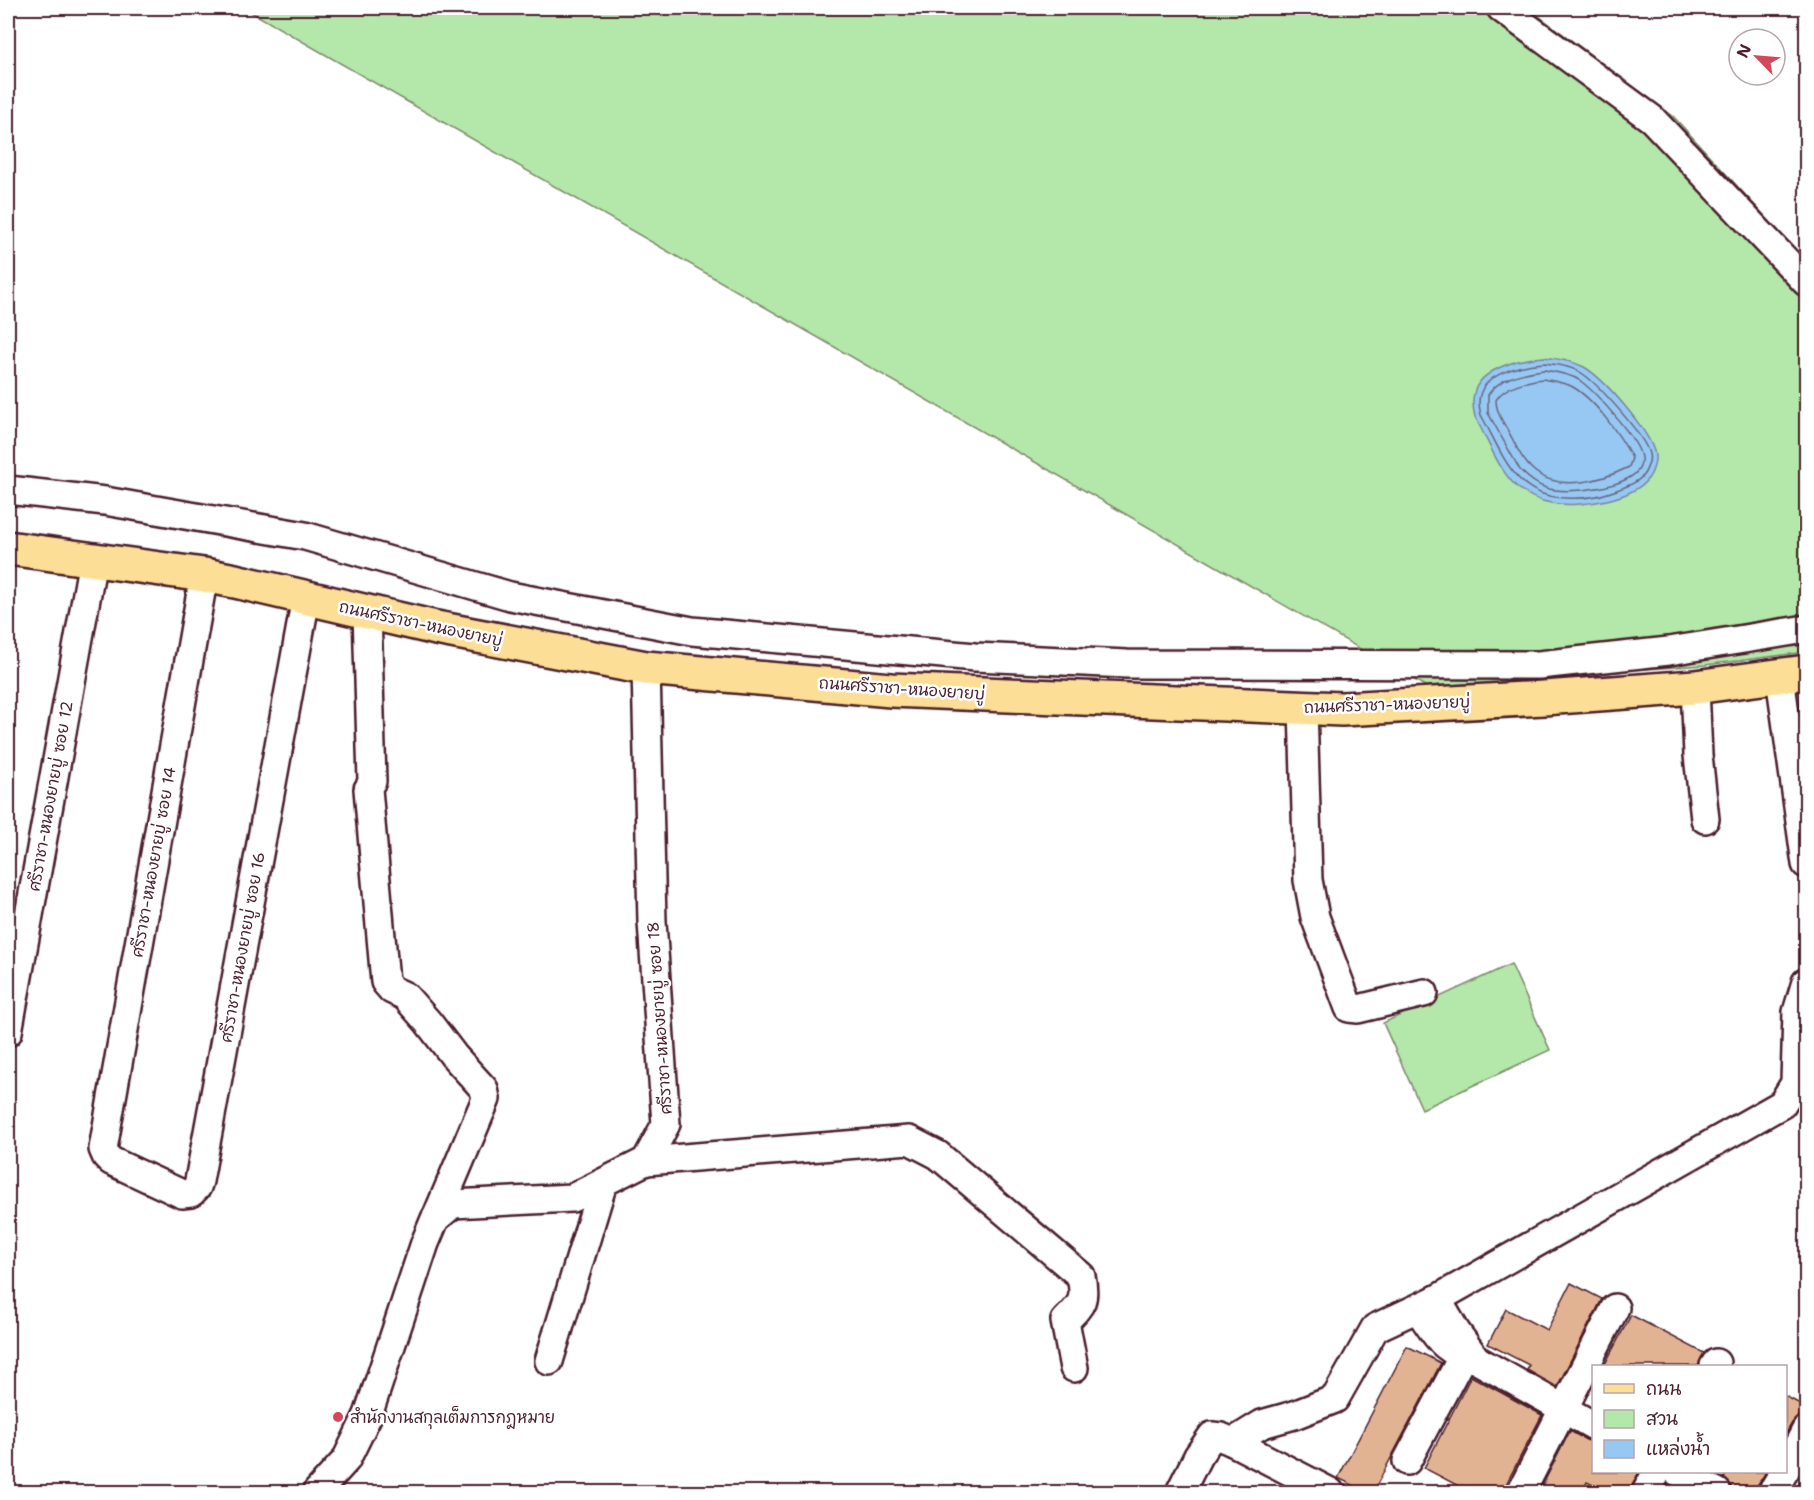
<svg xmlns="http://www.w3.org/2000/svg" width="1814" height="1500" font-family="'Shantell Sans','Playpen Sans Thai',sans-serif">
  <rect width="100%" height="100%" fill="#fff"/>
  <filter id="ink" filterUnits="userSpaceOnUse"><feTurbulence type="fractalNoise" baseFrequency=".0167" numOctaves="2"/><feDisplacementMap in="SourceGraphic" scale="12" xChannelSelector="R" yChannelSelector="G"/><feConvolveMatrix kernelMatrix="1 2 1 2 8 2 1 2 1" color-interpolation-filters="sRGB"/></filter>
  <g filter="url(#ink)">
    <!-- green -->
    <g fill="#b3e8aa" stroke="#7e846a" stroke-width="1.5">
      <polygon points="244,8 1528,8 1673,116 1806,261 1806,652 1705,665 1633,670 1521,682 1425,686"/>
      <polygon points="1511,964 1550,1050 1422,1109 1383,1023"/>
    </g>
    <!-- water -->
    <path fill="#96c8f3" stroke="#7884a3" stroke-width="1.5" d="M 1544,357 C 1558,359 1572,361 1584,367 C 1605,379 1647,429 1654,451 C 1656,456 1655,464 1653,469 C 1644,500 1579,508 1551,503 C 1539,501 1527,495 1518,488 C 1498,470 1488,440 1475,417 C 1473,409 1472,398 1475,390 C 1484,367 1523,358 1544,357 Z"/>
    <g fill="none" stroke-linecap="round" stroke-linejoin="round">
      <!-- shore -->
      <g stroke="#68637b" stroke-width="1.5">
        <path d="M 1544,363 C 1557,365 1572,366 1583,374 C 1599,385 1645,436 1649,454 C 1650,458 1649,464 1647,468 C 1642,483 1625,487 1611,492 C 1597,497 1582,499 1566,498 C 1514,497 1503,454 1481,415 C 1479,408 1478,399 1481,392 C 1489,372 1525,364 1544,363 Z"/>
        <path d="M 1544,370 C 1555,372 1569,374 1579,380 C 1594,390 1640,441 1641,458 C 1642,460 1640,465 1640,467 C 1631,488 1566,495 1546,488 C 1536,485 1527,477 1520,470 L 1488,413 L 1488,395 C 1499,377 1525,372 1544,370 Z"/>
        <path d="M 1543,379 C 1552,381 1562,382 1571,386 C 1594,398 1620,435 1632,458 L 1629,467 C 1601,481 1558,493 1532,469 C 1523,461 1517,449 1512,438 C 1506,427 1496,413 1496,400 C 1505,385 1527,381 1543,379 Z"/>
      </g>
    </g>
    <!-- building -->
    <g fill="#e2b393" stroke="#4a1f2b" stroke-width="1.5">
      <polygon points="1571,1283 1602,1299 1557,1387 1527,1370 1529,1365 1488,1344 1506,1309 1547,1330"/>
      <polygon points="1631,1315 1704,1353 1698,1366 1604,1366"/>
      <polygon points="1407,1346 1441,1363 1373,1492 1367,1492 1338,1478"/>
      <polygon points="1471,1376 1542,1415 1502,1492 1470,1492 1424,1468"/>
      <polygon points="1785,1396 1804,1406 1799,1416 1792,1423 1785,1435"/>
      <polygon points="1570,1431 1586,1440 1593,1442 1593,1472 1639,1472 1628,1492 1607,1492 1587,1482 1582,1492 1539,1492"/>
      <polygon points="1728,1472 1766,1472 1758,1484 1756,1492 1733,1492 1730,1484 1724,1478"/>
    </g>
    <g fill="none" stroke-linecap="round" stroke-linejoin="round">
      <defs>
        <g id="minor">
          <polyline points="1501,8 1652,119 1806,282"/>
          <polyline points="8,490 105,501 305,536 510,596 692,631 975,657 1127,664 1539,665 1669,651 1806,629"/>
          <polyline points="204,575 103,1149 106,1156 111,1161 182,1194 191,1193 197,1187 199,1181 306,598"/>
          <polyline points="367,612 372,781"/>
          <polyline points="1780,677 1806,864"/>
          <polyline points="1695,687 1698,755 1705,819"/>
          <polyline points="1303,707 1308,880 1315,917 1349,1008 1358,1009 1424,993"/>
          <polyline points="368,789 385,982 392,990 405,996 428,1022 454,1056 484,1089 486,1099 436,1218"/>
          <polyline points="8,1032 93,560"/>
          <path d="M 646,1161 L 909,1140 L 938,1155 L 1081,1276 C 1086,1301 1082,1304 1065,1321 L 1074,1368"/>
          <polyline points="1437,1299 1457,1333 1476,1359"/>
          <path d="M 1418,1309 C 1438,1338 1441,1350 1477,1360 L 1594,1426"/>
          <polyline points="549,1361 603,1183"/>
          <polyline points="1714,1366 1716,1363"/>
          <polyline points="1233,1442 1262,1424 1294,1415 1335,1399 1375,1328 1437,1299 1782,1104 1795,1083 1797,1012 1806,982"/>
          <polyline points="1407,1461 1467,1348"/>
          <polyline points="1786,1469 1806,1430"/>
          <polyline points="1678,1472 1717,1492"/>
          <polyline points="317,1492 346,1460 368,1415 425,1243 435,1219 453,1204 572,1198 646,1161 666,1124 652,922 646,668"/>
          <polyline points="1180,1492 1198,1456 1212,1436 1221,1437 1233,1442 1330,1492"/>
          <polyline points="1521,1492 1615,1308"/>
          <polyline points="1646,1492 1657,1472"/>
          <polyline points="1772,1492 1784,1472"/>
        </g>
        <polyline id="major" points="8,548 204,575 235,581 436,628 646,668 891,690 1342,709 1544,698 1695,687 1806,672"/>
      </defs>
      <!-- minor casing -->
      <use href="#minor" stroke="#4a1f2b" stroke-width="32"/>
      <!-- major casing -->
      <use href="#major" stroke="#4a1f2b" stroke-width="38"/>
      <!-- minor -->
      <use href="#minor" stroke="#fff" stroke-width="27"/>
      <!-- major -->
      <use href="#major" stroke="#fdde96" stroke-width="33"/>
    </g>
  </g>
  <!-- markers -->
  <circle fill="#d1495b" stroke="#fff" stroke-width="2" cx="338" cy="1417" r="6"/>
  <g text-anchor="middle" stroke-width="5" stroke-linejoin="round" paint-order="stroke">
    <!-- street labels -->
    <g font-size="16" fill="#4a1f2b" stroke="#fff">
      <text transform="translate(421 623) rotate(12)" y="6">ถนนศรีราชา-หนองยายบู่</text>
      <text transform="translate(902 688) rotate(4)" y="6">ถนนศรีราชา-หนองยายบู่</text>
      <text transform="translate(1387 704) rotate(-2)" y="6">ถนนศรีราชา-หนองยายบู่</text>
      <text transform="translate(50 796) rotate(-80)" y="6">ศรีราชา-หนองยายบู่ ซอย 12</text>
      <text transform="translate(153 862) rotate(-80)" y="6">ศรีราชา-หนองยายบู่ ซอย 14</text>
      <text transform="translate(242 947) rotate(-80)" y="6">ศรีราชา-หนองยายบู่ ซอย 16</text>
      <text transform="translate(659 1018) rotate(-94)" y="6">ศรีราชา-หนองยายบู่ ซอย 18</text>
    </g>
    <!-- poi labels -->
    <g font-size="16" fill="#4a1f2b" stroke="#fff" text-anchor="start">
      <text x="350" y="1423">สำนักงานสกุลเต็มการกฎหมาย</text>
    </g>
  </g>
  <!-- margin -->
  <rect width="1814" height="1500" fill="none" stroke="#fff" stroke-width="30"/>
  <rect x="15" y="15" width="1784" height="1470" fill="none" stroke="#4a1f2b" stroke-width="2" filter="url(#ink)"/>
  <!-- legend -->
  <rect x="1592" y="1365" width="195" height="108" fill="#ffffff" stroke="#b7a5aa" stroke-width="1.5"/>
  <rect x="1604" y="1384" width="30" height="9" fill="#fdde96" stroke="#b7a5aa" stroke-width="1.5"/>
  <text x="1646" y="1395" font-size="18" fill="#4a1f2b">ถนน</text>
  <rect x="1604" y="1410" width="30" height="18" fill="#b3e8aa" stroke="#b7a5aa" stroke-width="1.5"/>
  <text x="1646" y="1425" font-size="18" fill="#4a1f2b">สวน</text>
  <rect x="1604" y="1440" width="30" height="18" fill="#96c8f3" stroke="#b7a5aa" stroke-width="1.5"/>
  <text x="1646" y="1455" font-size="18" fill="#4a1f2b">แหล่งน้ำ</text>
  <!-- north arrow -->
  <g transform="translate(1757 57) rotate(295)"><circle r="28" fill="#ffffff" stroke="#b7a5aa" stroke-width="1.5"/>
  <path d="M0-4.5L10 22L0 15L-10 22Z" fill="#d1495b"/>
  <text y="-9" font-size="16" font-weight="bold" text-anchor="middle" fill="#4a1f2b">N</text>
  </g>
</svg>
